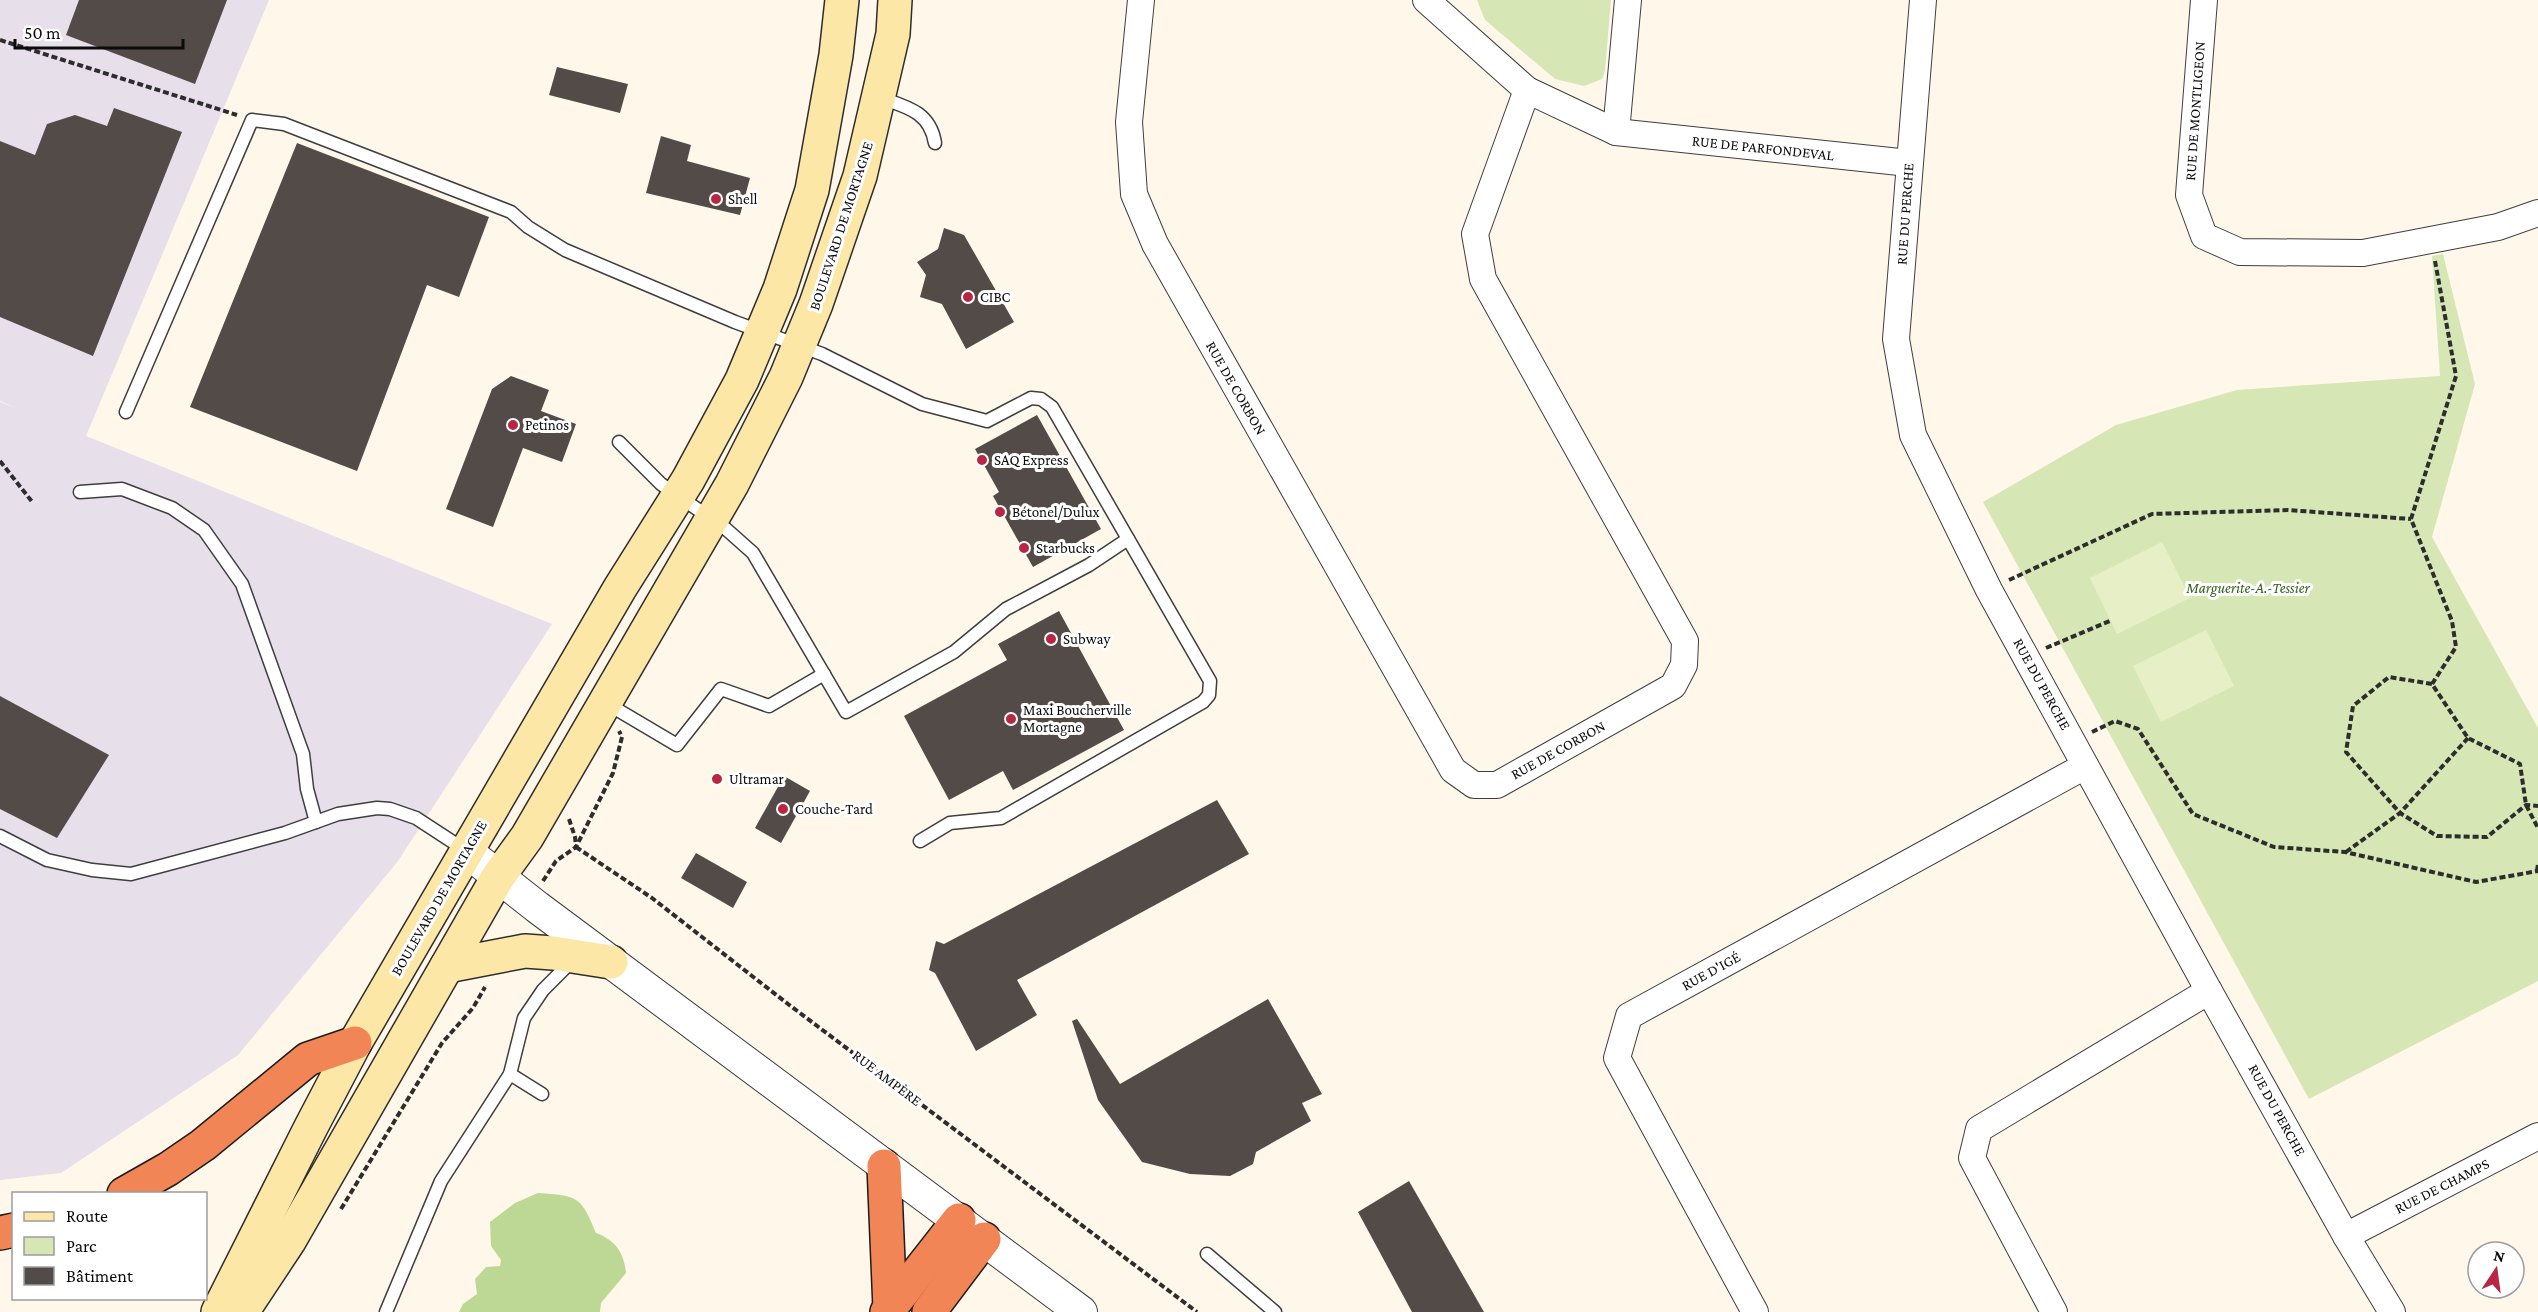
<svg xmlns="http://www.w3.org/2000/svg" width="2538" height="1312" font-family="'Crimson Pro',serif">
  <rect width="100%" height="100%" fill="#fff7e9"/>
  <!-- industrial -->
  <polygon fill="#e7dfea" points="0,0 269,0 86,436 552,624 398,861 238,1055 61,1173 0,1180 0,402 16,408 0,401"/>
  <!-- green -->
  <g fill="#d6e7b5">
    <polygon points="1477,0 1611,0 1605,71 1602,79 1584,86 1555,79 1485,20"/>
    <polygon points="2443,254 2475,384 2432,537 2538,728 2538,981 2309,1099 1983,502 2116,425 2237,390 2440,376 2432,256"/>
  </g>
  <!-- forest -->
  <path fill="#bdd894" d="M 538,1193 C 577,1196 581,1195 596,1233 C 615,1240 624,1252 626,1273 L 601,1303 L 600,1312 L 459,1312 L 463,1304 L 477,1294 L 475,1279 L 486,1267 L 500,1266 L 501,1260 L 491,1246 L 490,1222 L 515,1203 Z"/>
  <!-- pitch -->
  <g fill="#e7efc6">
    <polygon points="2162,542 2190,598 2117,634 2090,578"/>
    <polygon points="2206,630 2234,686 2161,722 2133,666"/>
  </g>
  <!-- building -->
  <g fill="#534b48">
    <polygon points="79,0 227,0 195,84 66,35"/>
    <polygon points="557,67 628,84 620,113 549,95"/>
    <polygon points="114,108 182,132 93,356 0,317 0,141 35,155 47,124 75,115 107,126"/>
    <polygon points="661,136 691,145 687,161 750,178 740,215 646,193"/>
    <polygon points="297,143 489,217 459,297 427,285 357,471 190,407"/>
    <polygon points="944,228 964,235 1014,322 966,349 942,304 920,297 926,275 917,262 938,249"/>
    <polygon points="511,376 549,390 541,411 576,424 562,462 523,448 493,527 446,509 492,389"/>
    <polygon points="1037,415 1101,529 1033,567 993,496 999,492 975,449"/>
    <polygon points="1059,611 1124,730 1013,790 1003,771 949,800 904,716 1007,660 998,644"/>
    <polygon points="0,696 109,755 57,838 0,809"/>
    <polygon points="784,776 810,791 781,843 755,828"/>
    <polygon points="1217,800 1249,854 1017,980 1037,1015 976,1051 935,973 929,970 936,941 944,944"/>
    <polygon points="696,853 747,882 733,908 681,878"/>
    <polygon points="1268,999 1322,1094 1302,1103 1311,1121 1256,1152 1253,1164 1230,1176 1190,1174 1142,1162 1098,1100 1072,1021 1077,1019 1120,1084"/>
    <polygon points="1409,1181 1484,1312 1412,1312 1358,1212"/>
  </g>
  <g fill="none" stroke-linecap="round" stroke-linejoin="round">
    <defs>
      <g id="service">
        <path d="M 881,98 C 907,107 930,112 935,143"/>
        <polyline points="126,412 252,120 284,124 511,212 528,227 565,250 735,322 822,354 922,404 987,421 1031,398 1041,399 1052,407 1210,681 1209,695 1203,702 1001,818 950,823 920,841"/>
        <polyline points="619,442 661,484 726,529 753,553 846,712 954,652 1006,609 1089,565 1128,539"/>
        <polyline points="80,492 122,489 172,508 204,530 242,584 303,754 307,789 316,822"/>
        <polyline points="606,703 677,745 721,689 769,706 824,674"/>
        <polyline points="0,836 47,860 92,870 131,874 285,833 338,814 377,808 390,809 416,818 465,850"/>
        <polyline points="510,1074 542,1094"/>
        <polyline points="1207,1254 1275,1312"/>
        <polyline points="386,1312 441,1181 510,1074 524,1018 543,990 573,960"/>
      </g>
      <g id="minor">
        <polyline points="1141,0 1129,122 1134,194 1155,244 1453,770 1474,785 1497,785 1673,686 1684,665 1685,641 1483,279 1475,234 1527,90"/>
        <polyline points="1426,0 1527,90 1616,132 1909,163"/>
        <polyline points="1923,0 1896,339 1913,435 1989,590 2209,991 2346,1236 2392,1312"/>
        <polyline points="2204,0 2189,195 2204,236 2240,252 2363,253 2498,227 2538,213"/>
        <polyline points="1616,132 1628,0"/>
        <polyline points="2346,1236 2538,1136"/>
        <polyline points="1755,1312 1617,1058 1629,1016 2085,766"/>
        <polyline points="2054,1312 1972,1158 1979,1129 2209,991"/>
      </g>
      <polyline id="tertiary" points="466,851 537,907 1081,1312"/>
      <g id="secondary">
        <polyline points="447,966 525,951 553,953 611,962"/>
        <polyline points="218,1312 311,1127 355,1043 620,588 688,480 742,380 780,289 812,190 836,55 842,0"/>
        <polyline points="242,1312 289,1241 498,877 527,837 732,484 786,377 816,304 860,176 893,34 895,0"/>
      </g>
      <g id="motorway">
        <polyline points="884,1166 890,1309"/>
        <polyline points="124,1194 168,1169 203,1145 308,1059 355,1043"/>
        <polyline points="0,1233 14,1230"/>
        <polyline points="887,1312 959,1220"/>
        <polyline points="929,1312 984,1239"/>
      </g>
    </defs>
    <!-- service casing -->
    <use href="#service" stroke="#3e3e3e" stroke-width="15"/>
    <!-- minor casing -->
    <use href="#minor" stroke="#3e3e3e" stroke-width="28"/>
    <!-- tertiary casing -->
    <use href="#tertiary" stroke="#3e3e3e" stroke-width="34"/>
    <!-- secondary casing -->
    <use href="#secondary" stroke="#2d2d2d" stroke-width="36"/>
    <!-- motorway casing -->
    <use href="#motorway" stroke="#1c1c1c" stroke-width="36"/>
    <!-- path -->
    <g stroke="#2d2d2d" stroke-width="4" stroke-dasharray="6 3" stroke-linecap="butt">
      <polyline points="0,40 237,115"/>
      <polyline points="2435,261 2456,376 2411,519 2452,621 2456,647 2432,684 2468,738 2520,764 2526,805 2538,828"/>
      <polyline points="0,461 33,503"/>
      <polyline points="2009,580 2152,514 2288,510 2411,519"/>
      <polyline points="2046,648 2112,620"/>
      <polyline points="2432,684 2389,677 2353,706 2346,752 2400,813 2437,836 2487,837 2526,805 2538,806"/>
      <polyline points="2092,732 2115,721 2138,729 2193,814 2274,847 2345,852 2476,882 2538,871"/>
      <polyline points="569,819 575,837 576,846"/>
      <polyline points="576,847 652,898 788,1004 1197,1312"/>
      <polyline points="2346,852 2400,813 2468,738"/>
      <polyline points="2537,871 2538,864"/>
      <polyline points="543,881 556,861 576,847 613,773 622,737 619,731"/>
      <polyline points="341,1209 442,1043 473,1008 485,987"/>
    </g>
    <!-- service -->
    <use href="#service" stroke="#fff" stroke-width="12"/>
    <!-- minor -->
    <use href="#minor" stroke="#fff" stroke-width="26"/>
    <!-- tertiary -->
    <use href="#tertiary" stroke="#fff" stroke-width="32"/>
    <!-- secondary -->
    <use href="#secondary" stroke="#fde7a6" stroke-width="33"/>
    <!-- motorway -->
    <use href="#motorway" stroke="#f28555" stroke-width="33"/>
  </g>
  <!-- markers -->
  <g fill="#b72743" stroke="#fff" stroke-width="2">
    <circle cx="716" cy="199" r="6"/>
    <circle cx="968" cy="297" r="6"/>
    <circle cx="513" cy="425" r="6"/>
    <circle cx="982" cy="460" r="6"/>
    <circle cx="1000" cy="512" r="6"/>
    <circle cx="1024" cy="548" r="6"/>
    <circle cx="1051" cy="639" r="6"/>
    <circle cx="1011" cy="719" r="6"/>
    <circle cx="717" cy="779" r="6"/>
    <circle cx="783" cy="809" r="6"/>
  </g>
  <g text-anchor="middle" stroke-width="6" stroke-linejoin="round" paint-order="stroke">
    <!-- street labels -->
    <g font-size="15" fill="#0b0b0b" stroke="#fff">
      <text transform="translate(2195 111) rotate(-86)" y="5">RUE DE MONTLIGEON</text>
      <text transform="translate(1763 148) rotate(6)" y="5">RUE DE PARFONDEVAL</text>
      <text transform="translate(1905 214) rotate(-86)" y="5">RUE DU PERCHE</text>
      <text transform="translate(841 226) rotate(-72)" y="5">BOULEVARD DE MORTAGNE</text>
      <text transform="translate(1236 388) rotate(60)" y="5">RUE DE CORBON</text>
      <text transform="translate(2042 684) rotate(61)" y="5">RUE DU PERCHE</text>
      <text transform="translate(1558 750) rotate(-29)" y="5">RUE DE CORBON</text>
      <text transform="translate(439 898) rotate(-60)" y="5">BOULEVARD DE MORTAGNE</text>
      <text transform="translate(1711 971) rotate(-29)" y="5">RUE D'IGÉ</text>
      <text transform="translate(887 1078) rotate(37)" y="5">RUE AMPÈRE</text>
      <text transform="translate(2277 1110) rotate(61)" y="5">RUE DU PERCHE</text>
      <text transform="translate(2442 1186) rotate(-27)" y="5">RUE DE CHAMPS</text>
    </g>
    <!-- poi labels -->
    <g font-size="15" fill="#0b0b0b" stroke="#fff" text-anchor="start">
      <text x="728" y="204">Shell</text>
      <text x="980" y="302">CIBC</text>
      <text x="525" y="430">Petinos</text>
      <text x="994" y="465">SAQ Express</text>
      <text x="1012" y="517">Bétonel/Dulux</text>
      <text x="1036" y="553">Starbucks</text>
      <text x="1063" y="644">Subway</text>
      <text x="1023" y="715">Maxi Boucherville<tspan x="1023" dy="17">Mortagne</tspan></text>
      <text x="729" y="784">Ultramar</text>
      <text x="795" y="814">Couche-Tard</text>
    </g>
    <!-- park labels -->
    <g font-size="15" font-style="italic" fill="#35611e" stroke="#fff">
      <text x="2248" y="593">Marguerite-A.-Tessier</text>
    </g>
  </g>
  <!-- legend -->
  <rect x="12" y="1192" width="195" height="108" fill="#ffffff" stroke="#9d9d9d" stroke-width="1.5"/>
  <rect x="24" y="1212" width="30" height="9" fill="#fde7a6" stroke="#9d9d9d" stroke-width="1.5"/>
  <text x="66" y="1222" font-size="18" fill="#0b0b0b">Route</text>
  <rect x="24" y="1237" width="30" height="18" fill="#d6e7b5" stroke="#9d9d9d" stroke-width="1.5"/>
  <text x="66" y="1252" font-size="18" fill="#0b0b0b">Parc</text>
  <rect x="24" y="1267" width="30" height="18" fill="#534b48" stroke="#9d9d9d" stroke-width="1.5"/>
  <text x="66" y="1282" font-size="18" fill="#0b0b0b">Bâtiment</text>
  <!-- north arrow -->
  <g transform="translate(2496 1270) rotate(13)"><circle r="28" fill="#ffffff" stroke="#9d9d9d" stroke-width="1.5"/>
  <path d="M0-4.5L10 22L0 15L-10 22Z" fill="#b72743"/>
  <text y="-9" font-size="16" font-weight="bold" text-anchor="middle" fill="#0b0b0b">N</text>
  </g>
  <!-- scale -->
  <path d="M15 39v9h168v-9" fill="none" stroke="#0b0b0b" stroke-width="3"/>
  <text x="24" y="39" font-size="18" fill="#0b0b0b" stroke="#ffffff" stroke-width="4.5" paint-order="stroke">50 m</text>
</svg>
